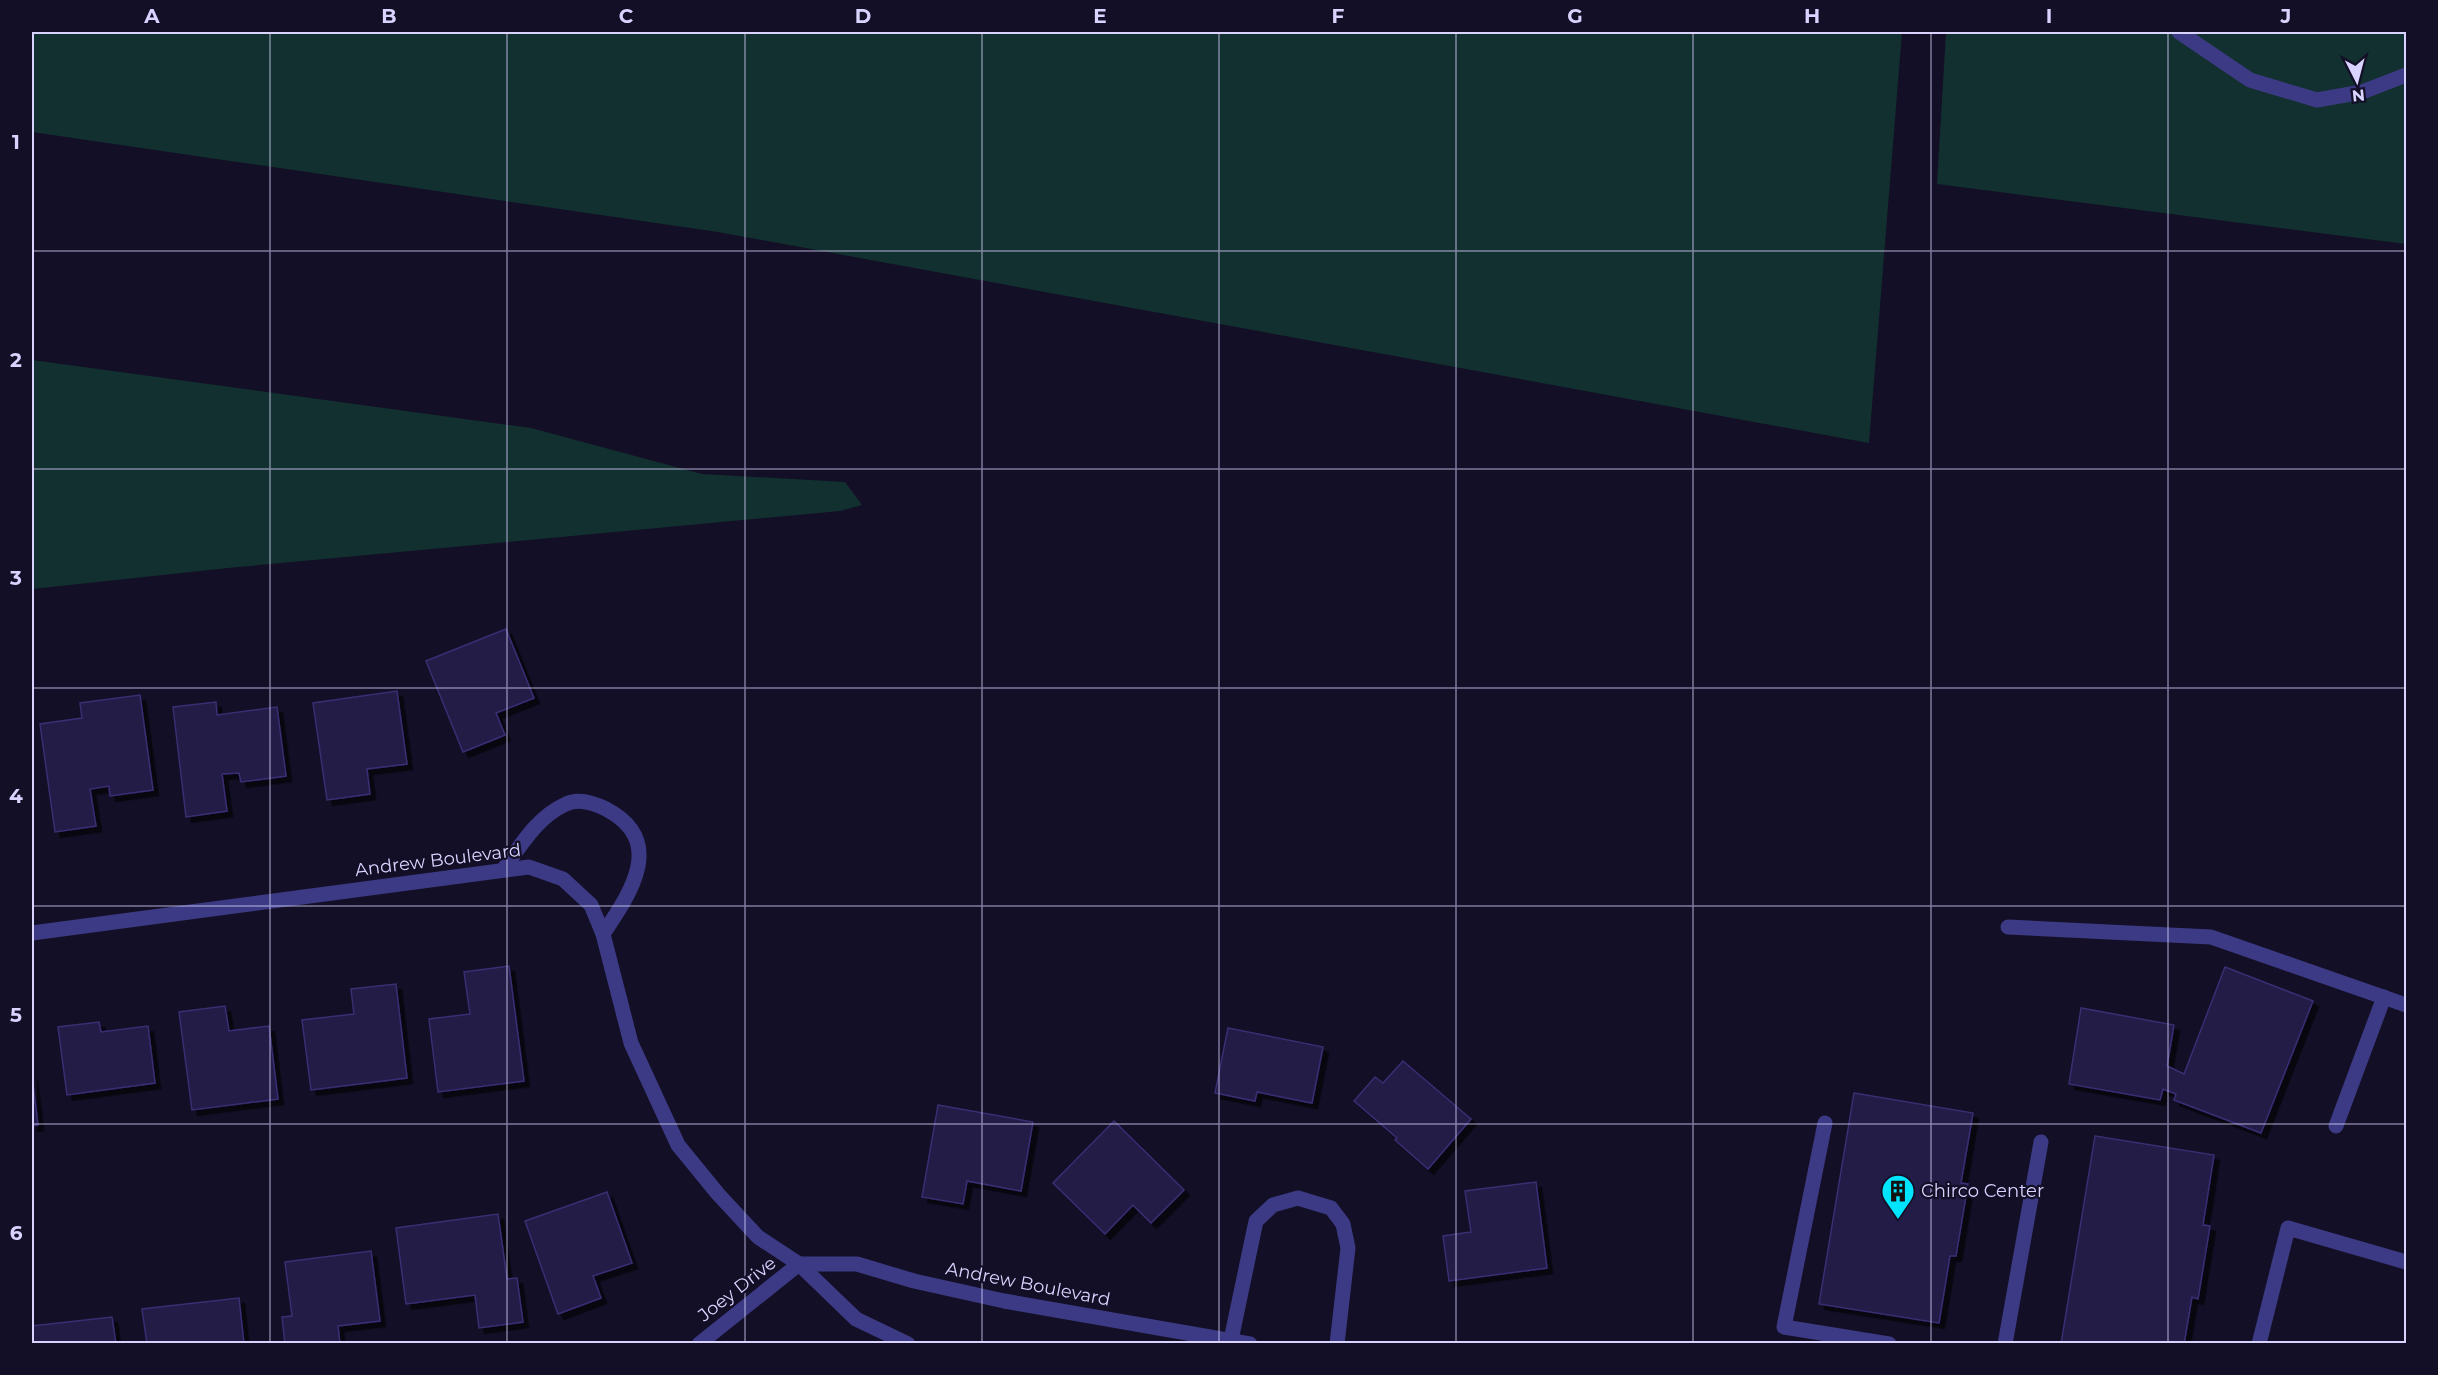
<svg xmlns="http://www.w3.org/2000/svg" width="2438" height="1375" font-family="Montserrat,sans-serif">
  <defs>
    <filter id="shadow"><feDropShadow dx="5.5" dy="5.5" stdDeviation="0" flood-color="#0009"/></filter>
  </defs>
  <rect width="100%" height="100%" fill="#130f26"/>
  <!-- green -->
  <g fill="#12302f">
    <polygon points="32,32 1902,32 1869,443 718,232 32,132"/>
    <polygon points="1946,32 2406,32 2406,244 1937,184"/>
    <polygon points="32,360 531,428 702,474 845,482 862,505 840,511 228,568 32,589"/>
  </g>
  <!-- building -->
  <g fill="#241b47" stroke="#3b2d73" stroke-width="1.5" filter="url(#shadow)">
    <polygon points="506,629 534,698 496,713 505,735 463,752 426,661"/>
    <polygon points="397,691 407,764 367,769 370,794 327,800 313,703"/>
    <polygon points="140,695 153,790 110,796 109,786 90,789 96,826 55,832 40,724 82,718 80,703"/>
    <polygon points="216,702 217,715 277,707 286,776 241,782 239,773 222,774 227,811 186,817 173,707"/>
    <polygon points="509,966 524,1081 438,1092 429,1019 470,1014 464,972"/>
    <polygon points="2225,967 2313,1001 2261,1133 2174,1100 2176,1094 2163,1089 2160,1100 2069,1084 2081,1008 2174,1025 2167,1066 2184,1074"/>
    <polygon points="396,984 407,1078 311,1090 302,1020 354,1014 351,989"/>
    <polygon points="225,1006 229,1031 269,1026 278,1099 192,1110 179,1012"/>
    <polygon points="99,1022 101,1032 148,1026 155,1083 67,1095 58,1027"/>
    <polygon points="1228,1028 1323,1047 1312,1103 1257,1092 1255,1101 1215,1093"/>
    <polygon points="1403,1061 1471,1119 1428,1169 1395,1140 1397,1138 1354,1101 1375,1077 1383,1083"/>
    <polygon points="32,1075 38,1125 32,1126"/>
    <polygon points="1854,1093 1973,1113 1961,1183 1968,1184 1956,1256 1950,1256 1939,1323 1819,1304"/>
    <polygon points="938,1105 1033,1122 1021,1191 967,1181 963,1204 922,1197"/>
    <polygon points="1114,1121 1184,1190 1151,1223 1133,1205 1105,1234 1053,1183"/>
    <polygon points="2095,1136 2214,1155 2203,1225 2210,1226 2198,1299 2192,1297 2184,1344 2061,1344"/>
    <polygon points="1536,1182 1547,1268 1449,1281 1443,1236 1471,1232 1465,1191"/>
    <polygon points="607,1192 632,1263 593,1276 601,1298 558,1314 525,1221"/>
    <polygon points="498,1214 507,1279 517,1278 523,1322 479,1328 475,1295 406,1304 396,1228"/>
    <polygon points="371,1251 380,1321 338,1326 340,1344 285,1344 282,1317 292,1316 285,1262"/>
    <polygon points="239,1298 244,1344 147,1344 142,1309"/>
    <polygon points="112,1317 116,1344 32,1344 32,1326"/>
  </g>
  <g fill="none" stroke-linecap="round" stroke-linejoin="round">
    <!-- minor -->
    <g stroke="#3d3a85" stroke-width="15">
      <polyline points="2179,32 2250,80 2317,100 2362,92 2406,75"/>
      <path d="M 503,870 C 521,845 537,817 566,804 C 578,798 594,803 606,809 C 667,841 630,894 603,934"/>
      <polyline points="2008,927 2211,937 2406,1005"/>
      <polyline points="32,933 529,867 563,879 591,905 603,934 631,1043 678,1145 718,1194 758,1237 799,1264 856,1319 908,1344"/>
      <polyline points="1825,1123 1784,1327 1889,1344"/>
      <polyline points="2336,1126 2384,997"/>
      <polyline points="799,1264 857,1264 914,1281 1004,1301 1250,1344"/>
      <polyline points="1231,1340 1256,1221 1273,1205 1298,1198 1331,1208 1343,1224 1348,1248 1337,1344"/>
      <polyline points="699,1344 799,1264"/>
      <polyline points="2005,1344 2041,1142"/>
      <polyline points="2259,1344 2288,1228 2406,1262"/>
    </g>
  </g>
  <!-- grid -->
  <path fill="none" stroke="#d9d4ff" stroke-width="1.5" stroke-opacity="0.55" d="M 270,32 L 270,1344M 507,32 L 507,1344M 745,32 L 745,1344M 982,32 L 982,1344M 1219,32 L 1219,1344M 1456,32 L 1456,1344M 1693,32 L 1693,1344M 1931,32 L 1931,1344M 2168,32 L 2168,1344M 32,251 L 2406,251M 32,469 L 2406,469M 32,688 L 2406,688M 32,906 L 2406,906M 32,1124 L 2406,1124"/>
  <!-- icons -->
  <defs>
    <symbol id="building-pin" viewBox="-11 -11 22 30"><path d="M0 17L-7.5 6A9.5 9.5 0 1 1 7.5 6Z" fill="#00e5ff" stroke="#130f26"/><path d="M-4-6H4V6H1V3H-1V6H-4ZM-2.5-4.3h1.7v1.8h-1.7ZM.8-4.3h1.7v1.8H.8ZM-2.5-1h1.7V.8h-1.7ZM.8-1h1.7V.8H.8Z" fill="#111"/></symbol>
  </defs>
  <g fill-rule="evenodd">
    <use href="#building-pin" x="1879" y="1172" width="38" height="52"/>
  </g>
  <g text-anchor="middle" stroke-width="4.5" stroke-linejoin="round" paint-order="stroke">
    <!-- street labels -->
    <g font-size="18" fill="#d9d4ff" stroke="#130f26">
      <text transform="translate(438 860) rotate(-7)" y="6">Andrew Boulevard</text>
      <text transform="translate(1028 1284) rotate(11)" y="6">Andrew Boulevard</text>
      <text transform="translate(737 1289) rotate(-38)" y="6">Joey Drive</text>
    </g>
    <!-- poi labels -->
    <g font-size="18" fill="#d9d4ff" stroke="#130f26" text-anchor="start">
      <text x="1921" y="1197">Chirco Center</text>
    </g>
  </g>
  <!-- border -->
  <rect width="2438" height="1375" fill="none" stroke="#130f26" stroke-width="66"/>
  <!-- north arrow -->
  <g transform="translate(2357 81) rotate(174)" stroke="#130f26" stroke-width="4.5" paint-order="stroke">
  <path d="M0-4.5L10 22L0 15L-10 22Z" fill="#d9d4ff"/>
  <text y="-9" font-size="16" font-weight="bold" text-anchor="middle" fill="#d9d4ff">N</text>
  </g>
  <rect x="33" y="33" width="2372" height="1309" fill="none" stroke="#d9d4ff" stroke-width="2"/>
  <g font-size="20" text-anchor="middle" font-weight="bold" fill="#d9d4ff">
    <text x="152" y="23">A</text>
    <text x="389" y="23">B</text>
    <text x="626" y="23">C</text>
    <text x="863" y="23">D</text>
    <text x="1100" y="23">E</text>
    <text x="1338" y="23">F</text>
    <text x="1575" y="23">G</text>
    <text x="1812" y="23">H</text>
    <text x="2049" y="23">I</text>
    <text x="2286" y="23">J</text>
    <text x="16" y="149">1</text>
    <text x="16" y="367">2</text>
    <text x="16" y="585">3</text>
    <text x="16" y="803">4</text>
    <text x="16" y="1022">5</text>
    <text x="16" y="1240">6</text>
  </g>
</svg>
